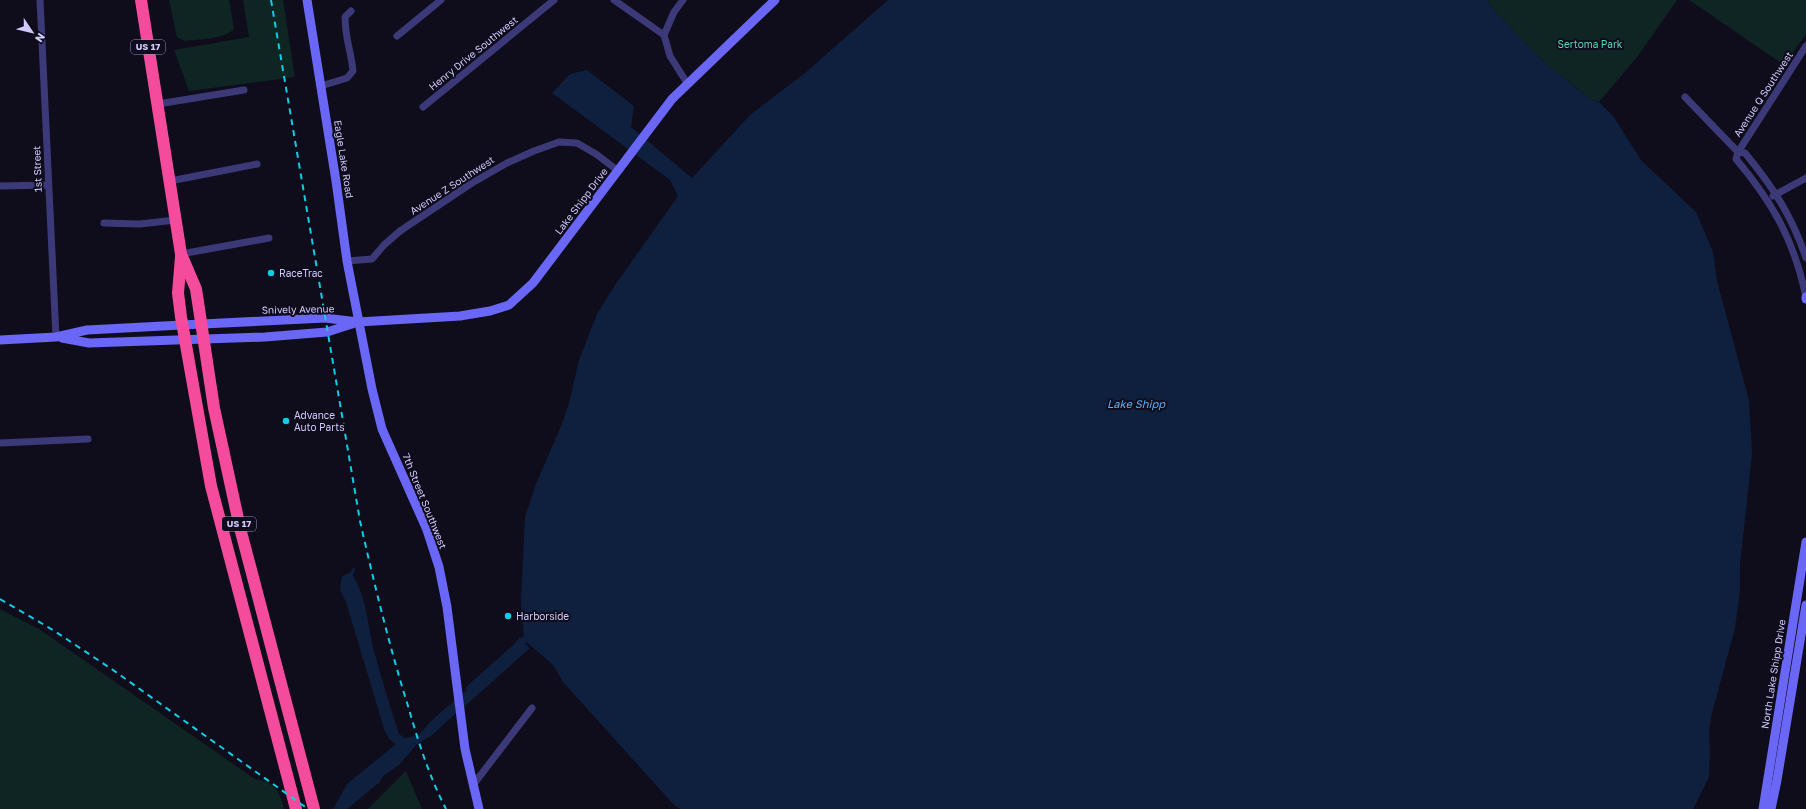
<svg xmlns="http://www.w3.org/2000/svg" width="1806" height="809" font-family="'Golos Text',sans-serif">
  <rect width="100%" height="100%" fill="#0f0c1b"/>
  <!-- green -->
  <g fill="#0f2524">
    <path d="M 169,0 L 229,0 L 234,29 C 223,40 198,39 184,41 L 177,37 Z"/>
    <polygon points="243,0 283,0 295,77 189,91 174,50 249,37"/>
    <polygon points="1488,0 1677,0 1638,56 1599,102 1590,99 1545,63 1491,7"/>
    <polygon points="1689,0 1806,0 1806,34 1784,65"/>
    <path d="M 0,609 L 39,629 L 255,779 C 275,782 279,790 284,809 L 0,809 Z"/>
    <polygon points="406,771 422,809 368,809"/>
  </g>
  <!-- water -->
  <g fill="#0e203d">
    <polygon points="888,0 1488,0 1491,7 1545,63 1590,99 1599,102 1613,116 1641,160 1696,212 1713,252 1717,281 1749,400 1752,454 1740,565 1740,590 1735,628 1711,717 1709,733 1710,753 1709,777 1693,809 680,809 674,805 563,682 553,665 524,640 521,600 525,517 536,484 562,424 569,403 579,360 597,314 615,285 678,196 670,180 552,93 570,74 587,70 634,106 631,127 692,178 750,115 805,73"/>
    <path d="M 353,568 L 355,569 L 353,576 C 368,600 368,631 376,658 C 383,684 391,709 399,734 L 405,738 L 419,735 L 431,721 L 455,700 L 456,713 L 431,736 L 417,744 L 399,765 L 382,777 L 380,782 L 347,809 L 333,809 L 347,784 L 396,744 L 390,740 L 385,732 L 346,602 L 340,590 L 342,576 L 349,573 Z"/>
    <path d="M 520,637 L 522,642 L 530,648 L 464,707 L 462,694 C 468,689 476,685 482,679 C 497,667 508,651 520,637 Z"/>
  </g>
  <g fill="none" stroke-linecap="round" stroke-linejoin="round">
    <!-- canal -->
    <polyline stroke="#0e203d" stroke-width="7" points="470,688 524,640"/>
    <!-- street -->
    <g stroke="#3c3978" stroke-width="7">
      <polyline points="40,0 56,337"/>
      <polyline points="614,0 664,35 670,56 687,83"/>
      <polyline points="664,35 674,12 683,0"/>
      <polyline points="397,36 441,0"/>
      <path d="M 321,86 L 347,78 L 353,71 C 351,51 345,38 345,17 L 351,11"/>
      <path d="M 1685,97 L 1738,152 L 1745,153 C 1773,187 1792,216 1806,258"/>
      <polyline points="158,104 244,90"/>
      <polyline points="423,107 554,0"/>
      <polyline points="170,181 257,164"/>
      <polyline points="0,186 48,185"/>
      <polyline points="1773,196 1806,178"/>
      <polyline points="104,223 140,224 176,220"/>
      <polyline points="181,254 269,238"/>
      <polyline points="347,261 372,259 384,245 400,231 472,183 507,163 534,151 559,142 577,143 596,154 617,170"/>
      <path d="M 1806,297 C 1794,240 1773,203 1736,159 L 1738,152 L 1806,46"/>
      <polyline points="0,443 88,439"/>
      <polyline points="473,785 532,708"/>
    </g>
    <!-- secondary -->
    <g stroke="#6a66f6" stroke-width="9">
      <polyline points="307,0 336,181 347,261 372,389 382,429 427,530 439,567 447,607 465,749 479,809"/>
      <polyline points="1806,297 1806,299"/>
      <polyline points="62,338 89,343 265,337 327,332 355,323"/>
      <polyline points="0,340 56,337 87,330 182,325 325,318 358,322 460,316 490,311 509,305 533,283 672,99 775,0"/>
      <polyline points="1763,809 1806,542"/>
      <polyline points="1771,809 1777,780 1806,605"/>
    </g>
    <!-- highway -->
    <g stroke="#f54b9c" stroke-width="12">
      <polyline points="141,0 181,254 196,289 214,408 240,528 314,809"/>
      <polyline points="181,257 178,293 181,317 211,486 296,809"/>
    </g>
    <!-- rail -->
    <g stroke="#0dcee4" stroke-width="2" stroke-dasharray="6 5" stroke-linecap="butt">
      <path d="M 271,0 L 360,521 C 374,583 389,645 408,706 C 418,741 429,776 446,809"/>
      <polyline points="0,599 53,630 113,670 308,809"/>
    </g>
  </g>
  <!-- markers -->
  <g fill="#0dcee4" stroke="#0f0c1b" stroke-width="1.5">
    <circle cx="271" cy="273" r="4"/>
    <circle cx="286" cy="421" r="4"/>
    <circle cx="508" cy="616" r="4"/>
  </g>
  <g text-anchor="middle" stroke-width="4" stroke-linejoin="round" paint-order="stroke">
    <!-- shield labels -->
    <g fill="#0f0c1b" stroke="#9590b8" stroke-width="1">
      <rect x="131" y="40" width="34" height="14" rx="3"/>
      <rect x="222" y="517" width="34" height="14" rx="3"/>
    </g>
    <g font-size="9" font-weight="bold" fill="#cfc9fc">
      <text x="148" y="50">US 17</text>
      <text x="239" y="527">US 17</text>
    </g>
    <!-- park labels -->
    <g font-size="10" fill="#5bd6b8" stroke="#0f0c1b">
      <text x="1590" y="48">Sertoma Park</text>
    </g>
    <!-- street labels -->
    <g font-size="10" fill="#cfc9fc" stroke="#0f0c1b">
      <text transform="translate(473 53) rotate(-39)" y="4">Henry Drive Southwest</text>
      <text transform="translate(1763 94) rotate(-57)" y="4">Avenue Q Southwest</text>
      <text transform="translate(344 159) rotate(81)" y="4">Eagle Lake Road</text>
      <text transform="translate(37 169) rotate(-92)" y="4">1st Street</text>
      <text transform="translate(452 185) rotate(-33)" y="4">Avenue Z Southwest</text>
      <text transform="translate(581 201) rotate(-53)" y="4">Lake Shipp Drive</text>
      <text transform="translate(298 309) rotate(-1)" y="4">Snively Avenue</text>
      <text transform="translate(425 501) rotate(68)" y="4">7th Street Southwest</text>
      <text transform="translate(1773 674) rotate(-81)" y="4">North Lake Shipp Drive</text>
    </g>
    <!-- poi labels -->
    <g font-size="10" fill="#cfc9fc" stroke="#0f0c1b" text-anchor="start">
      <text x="279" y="277">RaceTrac</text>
      <text x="294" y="419">Advance<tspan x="294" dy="12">Auto Parts</tspan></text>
      <text x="516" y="620">Harborside</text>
    </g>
    <!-- water labels -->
    <g font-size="11" font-style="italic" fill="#5daef6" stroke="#0f0c1b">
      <text x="1136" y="408">Lake Shipp</text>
    </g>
  </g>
  <!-- north arrow -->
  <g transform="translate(32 32) rotate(125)" stroke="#0f0c1b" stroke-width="3" paint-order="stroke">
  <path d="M0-3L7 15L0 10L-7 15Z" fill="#cfc9fc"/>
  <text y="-6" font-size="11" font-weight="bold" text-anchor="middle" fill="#cfc9fc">N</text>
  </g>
</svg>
